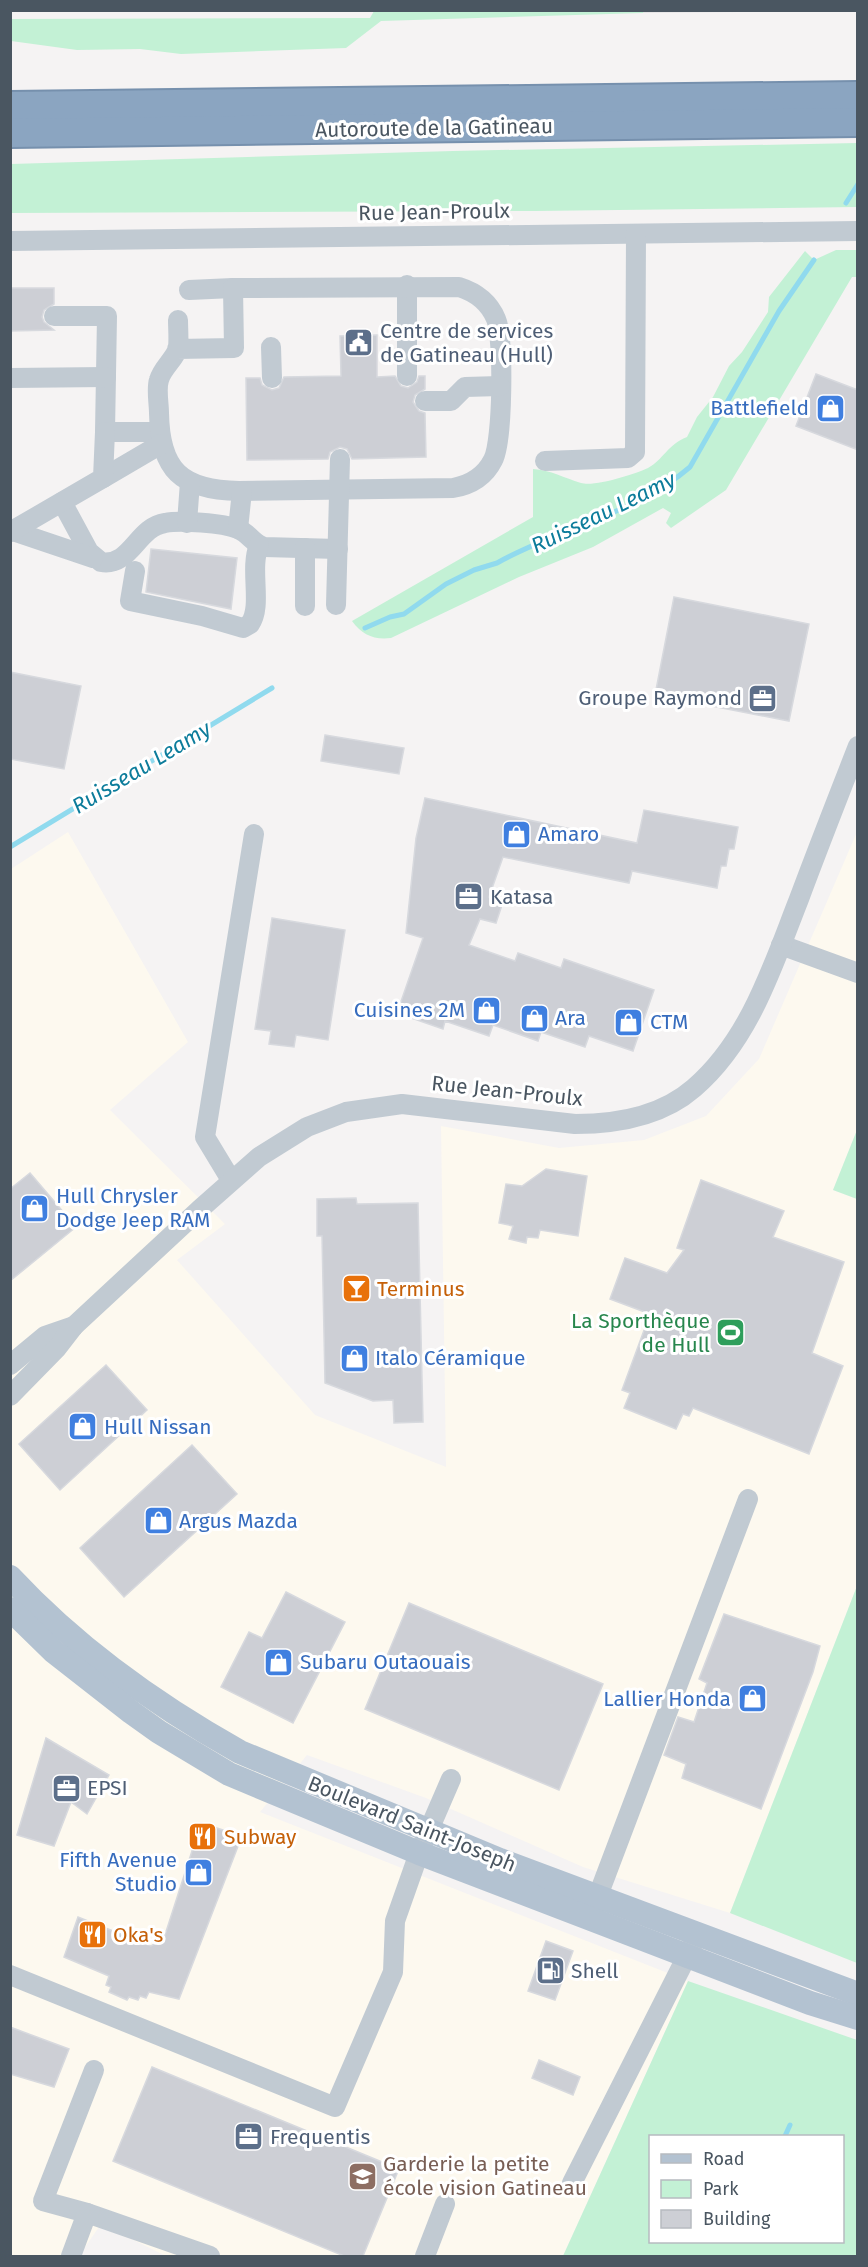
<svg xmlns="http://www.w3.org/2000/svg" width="868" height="2267" font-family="'Fira Sans',sans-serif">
  <rect width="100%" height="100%" fill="#f5f3f3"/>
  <!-- commercial -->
  <polygon fill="#fdf9ef" points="68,832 188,1042 110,1110 225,1224 177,1260 315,1415 446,1467 441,1126 559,1148 644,1140 706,1116 759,1059 857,832 857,1130 833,1190 857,1199 857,1586 730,1913 583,1867 426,1798 307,1755 260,1812 688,1981 563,2256 166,2256 101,2224 79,2256 11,2256 11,869"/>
  <!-- education -->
  <polygon fill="#e6e4e5" points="644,10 858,11 643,13"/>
  <!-- green -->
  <g fill="#c3f1d5" fill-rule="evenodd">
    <polygon points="374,11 644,11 643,13 381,21 346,48 181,54 140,49 77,50 11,41 11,19 370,18"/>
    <polygon points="857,143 857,207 535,211 11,213 11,164 453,151"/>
    <path d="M 836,250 L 857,250 L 857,277 L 852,277 L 726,490 L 671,528 L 666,523 L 671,513 L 663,508 L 593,547 L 519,577 L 391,638 C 374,640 362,635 352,621 L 533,517 L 533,469 C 551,470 564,478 581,483 C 595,487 635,474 648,468 C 664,459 667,445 687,437 L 697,417 L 713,397 L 729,366 L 742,352 L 768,312 L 769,297 L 805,251 L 814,260 Z"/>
    <polygon points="857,1130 857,1199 833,1190"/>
    <polygon points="857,1586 857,1963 730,1913"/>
    <path d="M 688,1981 L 857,2040 L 857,2256 L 563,2256 ZM 650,2136 L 842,2136 L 842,2242 L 650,2242 Z"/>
  </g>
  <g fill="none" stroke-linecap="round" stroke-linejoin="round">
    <!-- stream -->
    <g stroke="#90daee" stroke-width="5">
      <polyline points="846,203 858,184"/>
      <path d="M 365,628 L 390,617 L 404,614 L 446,584 L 474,570 L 497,563 C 559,528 636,514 690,467 L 779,311 L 814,260"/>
      <polyline points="10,847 272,688"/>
      <polyline points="785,2136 790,2125"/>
    </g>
  </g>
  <!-- building -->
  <g fill="#cdcfd5" stroke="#d7d9de" stroke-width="1.5">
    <polygon points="10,288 54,288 54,304 44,310 42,317 44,322 54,330 10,331"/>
    <polygon points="377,335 377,377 395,376 401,386 408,388 417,382 419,376 425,376 425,389 415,395 413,402 419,411 425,413 426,457 352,459 347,449 340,447 330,452 328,459 247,460 246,378 260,378 262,385 272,390 279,388 284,377 341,376 340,336"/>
    <polygon points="816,374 858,390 858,450 796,426"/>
    <polygon points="151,549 237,558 231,609 146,592"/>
    <polygon points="674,597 809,624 789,721 655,695"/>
    <polygon points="10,672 81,686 64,769 10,759"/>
    <polygon points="325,735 404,748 399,774 321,761"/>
    <polygon points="425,798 637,843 644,810 738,827 734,849 729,849 726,866 721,866 717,888 632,871 629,883 503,857 489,897 503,902 496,923 480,919 469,945 515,961 518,953 561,968 564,959 654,990 633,1051 589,1036 585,1047 541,1032 538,1041 493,1025 489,1036 445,1021 443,1029 397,1013 423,938 406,933 416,838"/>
    <polygon points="272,918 345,930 328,1040 296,1035 294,1047 269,1044 271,1031 255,1029"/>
    <polygon points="546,1169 587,1176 578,1236 540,1230 538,1238 527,1237 526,1243 509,1239 513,1226 499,1223 506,1184 522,1186"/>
    <polygon points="30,1173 76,1227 10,1281 10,1189"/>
    <polygon points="701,1180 784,1211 773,1237 844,1262 812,1353 843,1366 809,1454 693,1408 689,1416 683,1414 676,1429 624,1408 630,1393 622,1390 650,1314 610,1299 625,1258 667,1273 684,1250 677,1248"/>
    <polygon points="356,1198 357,1204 418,1203 423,1422 394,1423 393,1400 373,1401 325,1383 322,1236 317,1236 317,1199"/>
    <polygon points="106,1365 147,1410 60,1490 19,1444"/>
    <polygon points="192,1445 237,1494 124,1597 80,1548"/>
    <polygon points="286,1592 345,1622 293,1723 221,1687 249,1632 262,1638"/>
    <polygon points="409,1603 603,1684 559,1790 365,1709"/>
    <polygon points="724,1614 820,1646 813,1672 761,1809 682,1778 686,1764 664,1755 678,1717 694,1722 707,1683 699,1679"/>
    <polygon points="46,1738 109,1775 87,1814 71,1802 54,1846 17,1835"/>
    <polygon points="201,1823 242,1836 179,1999 149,1992 146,1998 140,1996 138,2000 129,1997 127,2000 109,1992 111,1987 106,1985 109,1976 64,1957 78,1917 151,1946 164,1938"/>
    <polygon points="546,1941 573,1951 555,2000 528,1991"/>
    <polygon points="10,2027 69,2049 54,2087 10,2074"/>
    <polygon points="539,2060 580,2077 573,2095 532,2078"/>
    <polygon points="152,2067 399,2169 363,2256 344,2256 113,2161"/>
  </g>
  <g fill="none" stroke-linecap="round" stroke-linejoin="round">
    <defs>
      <g id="highway">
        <polyline points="10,106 858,96"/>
        <polyline points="10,133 858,122"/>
      </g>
    </defs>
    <!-- highway casing -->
    <use href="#highway" stroke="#7690ad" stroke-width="32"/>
    <!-- minor -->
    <g stroke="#c1cad2" stroke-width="20">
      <polyline points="10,241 858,231"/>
      <polyline points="407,285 407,376"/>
      <polyline points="189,290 233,288"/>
      <polyline points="54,316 107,316 105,432 160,432"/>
      <polyline points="271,347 272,378"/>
      <path d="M 177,349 L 234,348 L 233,288 L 459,287 C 475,292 489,302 496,319 C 504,338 503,441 493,460 C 485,476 470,485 453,488 L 239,491 C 181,490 160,470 159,413 C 159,403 156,389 159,380 C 162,368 175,359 178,348 C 179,339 178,328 178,320"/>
      <polyline points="10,378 106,377"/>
      <polyline points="425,401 451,401 465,387 500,386"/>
      <polyline points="545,461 628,458 635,452 636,234"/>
      <polyline points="103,478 161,444"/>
      <path d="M 62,502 L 89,552 L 101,562 C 131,567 137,527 165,523 C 180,520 223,523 238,529 C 249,533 253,544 264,547 L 338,549"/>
      <polyline points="187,523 190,482"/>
      <polyline points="238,529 242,491"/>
      <polyline points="10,530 93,558"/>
      <polyline points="10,532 103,478 105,432"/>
      <polyline points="305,548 305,606"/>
      <path d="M 135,571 L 130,601 L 202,616 L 243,628 L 250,624 C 263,605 249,570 259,545"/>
      <polyline points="336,605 340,459"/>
      <polyline points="781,945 858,973"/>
      <polyline points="231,1180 205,1137 254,834"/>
      <polyline points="10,1365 45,1336 74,1326"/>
      <path d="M 10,1396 L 57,1348 L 74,1326 L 199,1210 L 259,1157 L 307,1127 L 346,1112 L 402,1104 L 575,1124 C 617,1124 662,1116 694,1088 C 750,1040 773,965 799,899 C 818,848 838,797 858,746"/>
      <polyline points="593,1909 748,1499"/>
      <polyline points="10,1975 335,2107 393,1972 395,1921 419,1853 451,1779"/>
      <polyline points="572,2183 693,1944"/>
      <polyline points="87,2213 43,2201 94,2070"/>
      <polyline points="71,2256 87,2213 210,2256"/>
      <polyline points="425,2256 445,2204"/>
    </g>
    <!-- major -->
    <g stroke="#b3c2d1" stroke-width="24">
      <path d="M 10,1577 C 76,1648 156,1705 240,1752 L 500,1860 L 858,1994"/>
      <polyline points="10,1609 53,1651 131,1712 159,1732 229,1774 419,1853 810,2003 858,2018"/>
    </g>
    <!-- highway -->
    <use href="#highway" stroke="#8ba5c1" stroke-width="28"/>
  </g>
  <!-- icons -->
  <defs>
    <symbol id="civic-square" viewBox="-11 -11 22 22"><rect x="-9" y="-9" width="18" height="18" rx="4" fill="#5c6f8a" stroke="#fff"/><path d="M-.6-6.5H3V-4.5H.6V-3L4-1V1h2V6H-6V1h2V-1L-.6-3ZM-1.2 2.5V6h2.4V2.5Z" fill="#fff"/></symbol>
    <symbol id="shop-square" viewBox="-11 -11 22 22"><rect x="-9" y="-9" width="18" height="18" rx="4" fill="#3f7fe0" stroke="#fff"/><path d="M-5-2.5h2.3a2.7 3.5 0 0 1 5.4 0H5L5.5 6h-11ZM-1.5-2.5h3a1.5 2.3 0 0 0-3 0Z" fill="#fff"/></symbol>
    <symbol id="office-square" viewBox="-11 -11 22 22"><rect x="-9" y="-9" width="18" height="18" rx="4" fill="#5c6f8a" stroke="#fff"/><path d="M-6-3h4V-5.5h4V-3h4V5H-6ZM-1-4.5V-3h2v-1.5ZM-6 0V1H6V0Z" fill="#fff"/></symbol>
    <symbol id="bar-square" viewBox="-11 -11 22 22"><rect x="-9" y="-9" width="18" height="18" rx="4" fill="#e8710a" stroke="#fff"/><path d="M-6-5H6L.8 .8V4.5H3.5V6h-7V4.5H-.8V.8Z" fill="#fff"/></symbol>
    <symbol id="stadium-square" viewBox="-11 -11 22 22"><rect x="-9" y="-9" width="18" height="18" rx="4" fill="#2e9e5b" stroke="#fff"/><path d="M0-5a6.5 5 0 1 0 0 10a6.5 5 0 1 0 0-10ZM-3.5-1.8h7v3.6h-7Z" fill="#fff"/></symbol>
    <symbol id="restaurant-square" viewBox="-11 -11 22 22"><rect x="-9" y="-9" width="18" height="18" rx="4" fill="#e8710a" stroke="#fff"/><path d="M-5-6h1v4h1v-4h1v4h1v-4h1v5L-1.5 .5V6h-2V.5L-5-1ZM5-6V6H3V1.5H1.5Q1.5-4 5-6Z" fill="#fff"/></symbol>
    <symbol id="fuel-square" viewBox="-11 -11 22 22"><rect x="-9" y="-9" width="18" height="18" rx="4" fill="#5c6f8a" stroke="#fff"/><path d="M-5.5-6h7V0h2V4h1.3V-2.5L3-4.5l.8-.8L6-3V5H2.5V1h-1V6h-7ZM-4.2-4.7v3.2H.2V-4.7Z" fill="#fff"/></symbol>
    <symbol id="school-square" viewBox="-11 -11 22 22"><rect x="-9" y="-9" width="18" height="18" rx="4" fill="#8d6e63" stroke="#fff"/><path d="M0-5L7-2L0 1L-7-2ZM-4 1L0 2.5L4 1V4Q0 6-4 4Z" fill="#fff"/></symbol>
  </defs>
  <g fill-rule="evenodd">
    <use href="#civic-square" x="342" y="326" width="33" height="33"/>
    <use href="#shop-square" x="814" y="392" width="33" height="33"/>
    <use href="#office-square" x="746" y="682" width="33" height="33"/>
    <use href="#shop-square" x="500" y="818" width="33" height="33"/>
    <use href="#office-square" x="452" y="880" width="33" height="33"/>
    <use href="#shop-square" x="470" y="994" width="33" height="33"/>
    <use href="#shop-square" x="518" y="1002" width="33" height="33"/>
    <use href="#shop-square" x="612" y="1006" width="33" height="33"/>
    <use href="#shop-square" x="18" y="1192" width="33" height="33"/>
    <use href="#bar-square" x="340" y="1272" width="33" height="33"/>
    <use href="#stadium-square" x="714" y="1316" width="33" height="33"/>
    <use href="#shop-square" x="338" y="1342" width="33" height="33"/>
    <use href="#shop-square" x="66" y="1410" width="33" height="33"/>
    <use href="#shop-square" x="142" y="1504" width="33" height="33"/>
    <use href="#shop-square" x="262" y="1646" width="33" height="33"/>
    <use href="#shop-square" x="736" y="1682" width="33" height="33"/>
    <use href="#office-square" x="50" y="1772" width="33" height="33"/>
    <use href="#restaurant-square" x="186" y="1820" width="33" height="33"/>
    <use href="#shop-square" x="182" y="1856" width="33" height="33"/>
    <use href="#restaurant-square" x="76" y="1918" width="33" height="33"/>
    <use href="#fuel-square" x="534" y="1954" width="33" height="33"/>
    <use href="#office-square" x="232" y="2120" width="33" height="33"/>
    <use href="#school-square" x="346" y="2160" width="33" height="33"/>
  </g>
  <g text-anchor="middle" stroke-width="6" stroke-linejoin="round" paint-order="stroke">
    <!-- street labels -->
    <g font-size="21" fill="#4a5661" stroke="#fff">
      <text transform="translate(434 128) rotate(-1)" y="7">Autoroute de la Gatineau</text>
      <text transform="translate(434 212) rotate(-1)" y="7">Rue Jean-Proulx</text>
      <text transform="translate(507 1091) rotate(6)" y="7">Rue Jean-Proulx</text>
      <text transform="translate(412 1824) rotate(22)" y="7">Boulevard Saint-Joseph</text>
    </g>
    <!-- service labels -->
    <g font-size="21" fill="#4e5e75" stroke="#fff" text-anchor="start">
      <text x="380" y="338">Centre de services<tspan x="380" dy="24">de Gatineau (Hull)</tspan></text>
      <text x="742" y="705" text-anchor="end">Groupe Raymond</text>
      <text x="490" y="904">Katasa</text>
      <text x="87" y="1795">EPSI</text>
      <text x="571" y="1978">Shell</text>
      <text x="270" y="2144">Frequentis</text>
    </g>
    <!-- shop labels -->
    <g font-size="21" fill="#366cbe" stroke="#fff" text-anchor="start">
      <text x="809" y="415" text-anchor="end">Battlefield</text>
      <text x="538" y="841">Amaro</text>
      <text x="465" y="1017" text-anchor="end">Cuisines 2M</text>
      <text x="555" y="1025">Ara</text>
      <text x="650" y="1029">CTM</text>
      <text x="56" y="1203">Hull Chrysler<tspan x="56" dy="24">Dodge Jeep RAM</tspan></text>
      <text x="375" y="1365">Italo Céramique</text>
      <text x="104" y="1434">Hull Nissan</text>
      <text x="179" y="1528">Argus Mazda</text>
      <text x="300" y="1669">Subaru Outaouais</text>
      <text x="731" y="1706" text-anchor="end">Lallier Honda</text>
      <text x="177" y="1867" text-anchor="end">Fifth Avenue<tspan x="177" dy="24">Studio</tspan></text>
    </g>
    <!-- food labels -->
    <g font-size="21" fill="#c56008" stroke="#fff" text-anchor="start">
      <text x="377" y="1296">Terminus</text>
      <text x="224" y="1844">Subway</text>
      <text x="113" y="1942">Oka's</text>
    </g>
    <!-- leisure labels -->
    <g font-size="21" fill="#27864d" stroke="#fff" text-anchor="end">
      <text x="710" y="1328">La Sporthèque<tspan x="710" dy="24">de Hull</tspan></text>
    </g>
    <!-- education labels -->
    <g font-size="21" fill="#785e54" stroke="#fff" text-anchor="start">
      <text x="383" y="2171">Garderie la petite<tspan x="383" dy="24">école vision Gatineau</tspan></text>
    </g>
    <!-- water labels -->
    <g font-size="22" font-style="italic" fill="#0c7c9b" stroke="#fff">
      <text transform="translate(603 512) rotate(-26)" y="8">Ruisseau Leamy</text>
      <text transform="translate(141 767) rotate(-31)" y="8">Ruisseau Leamy</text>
    </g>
  </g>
  <!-- border -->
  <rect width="868" height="2267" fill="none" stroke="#4a5661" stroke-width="24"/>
  <!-- legend -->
  <rect x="649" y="2135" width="195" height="108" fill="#ffffff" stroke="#b7bbc0" stroke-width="1.5"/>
  <rect x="661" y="2154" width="30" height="9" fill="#b3c2d1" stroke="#b7bbc0" stroke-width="1.5"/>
  <text x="703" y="2165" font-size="18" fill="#4a5661">Road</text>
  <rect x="661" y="2180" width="30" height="18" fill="#c3f1d5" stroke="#b7bbc0" stroke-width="1.5"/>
  <text x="703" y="2195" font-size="18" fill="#4a5661">Park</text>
  <rect x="661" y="2210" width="30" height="18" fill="#cdcfd5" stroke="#b7bbc0" stroke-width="1.5"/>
  <text x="703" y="2225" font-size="18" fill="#4a5661">Building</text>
</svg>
